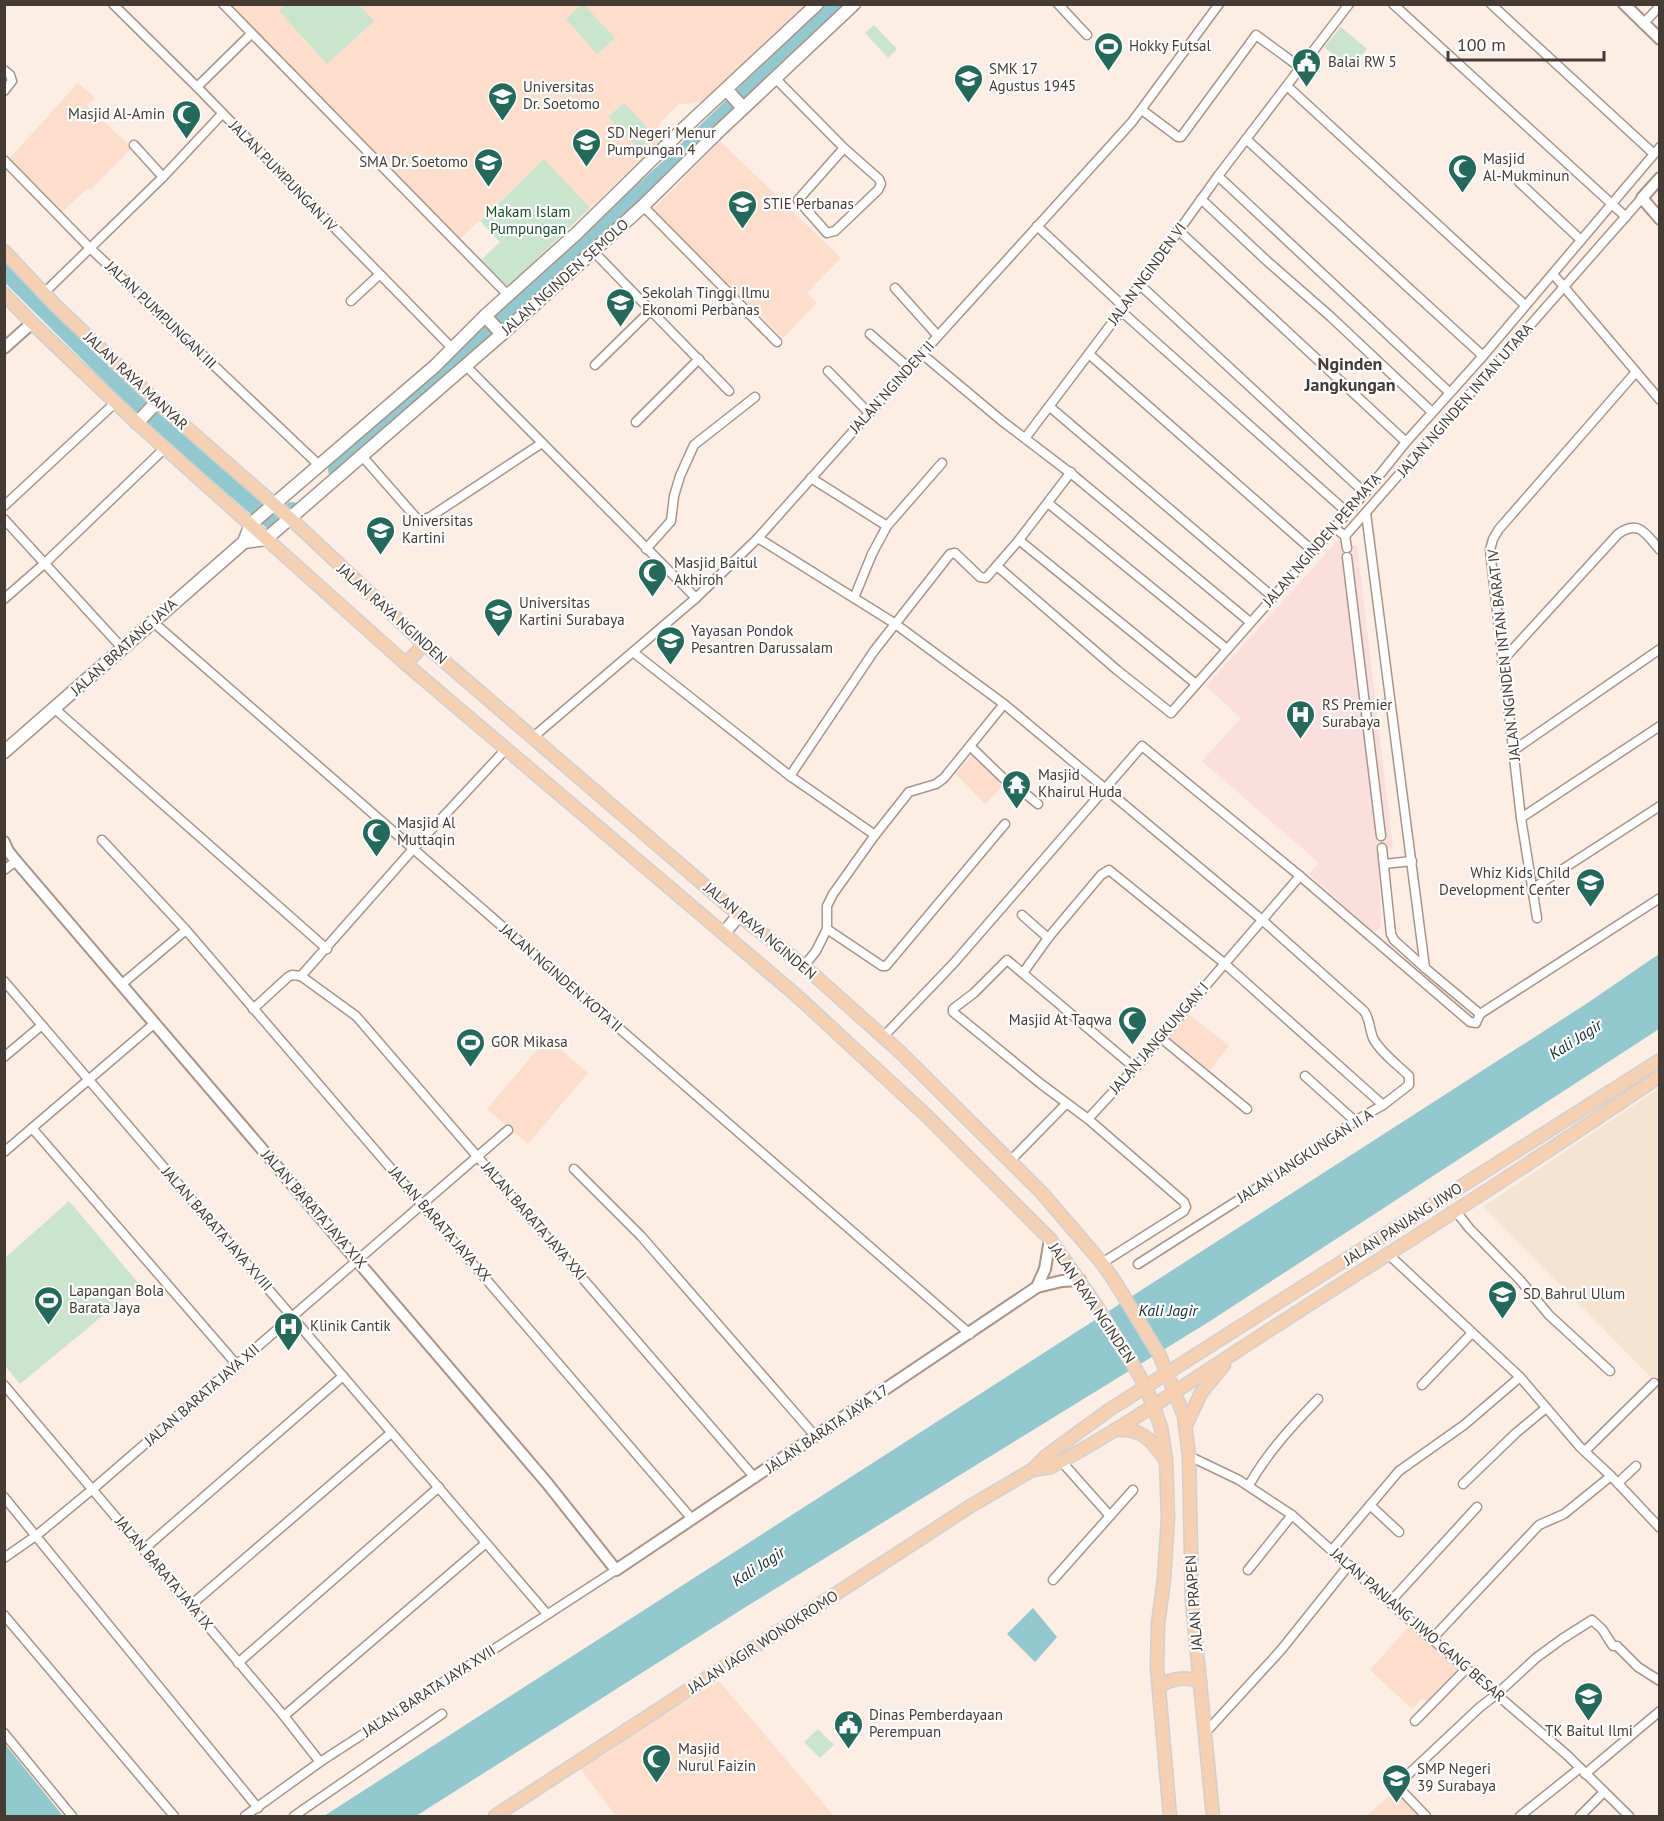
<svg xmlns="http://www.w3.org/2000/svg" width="1664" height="1821" font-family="'PT Sans',sans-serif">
  <rect width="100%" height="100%" fill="#fcede5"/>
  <!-- built -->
  <g fill="#fddecc">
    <polygon points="227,5 804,5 710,100 689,104 679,104 660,123 657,144 590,208 543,160 459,240"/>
    <polygon points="78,83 95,98 87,106 132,148 90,190 88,188 61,213 8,160"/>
    <polygon points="720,141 841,258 807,293 817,303 783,338 652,211"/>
    <polygon points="976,752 1007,782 985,804 955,773"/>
    <polygon points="1187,1013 1229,1046 1206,1075 1164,1042"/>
    <polygon points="547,1038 588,1073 528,1144 487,1109"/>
    <polygon points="1412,1623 1463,1669 1429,1704 1422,1698 1412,1709 1370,1670"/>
    <polygon points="719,1681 834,1816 616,1816 579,1767"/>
    <polygon points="1398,1789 1422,1816 1366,1816"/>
  </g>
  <!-- industrial -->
  <polygon fill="#f4e4d1" points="1659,1088 1659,1385 1483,1207"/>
  <!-- medical -->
  <polygon fill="#fadfde" points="1338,540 1340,541 1341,547 1357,545 1393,848 1378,851 1381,923 1380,928 1376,931 1371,930 1309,874 1319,863 1202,761 1241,718 1206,686"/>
  <!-- green -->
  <g fill="#cae4ce">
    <polygon points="286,4 359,5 374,21 327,64 279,11"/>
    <polygon points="582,4 584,5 615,38 597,54 566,19"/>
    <polygon points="874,25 897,49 888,58 865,33"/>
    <polygon points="1341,27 1367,49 1351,69 1324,47"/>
    <polygon points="624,103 654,134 639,149 608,117"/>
    <polygon points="544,159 590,208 506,288 480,261 500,242 480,221"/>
    <polygon points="69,1201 140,1285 20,1384 5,1366 5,1258"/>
    <polygon points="818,1729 834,1745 820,1758 804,1742"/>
  </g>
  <!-- water -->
  <g fill="#93c8ce">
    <polygon points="1659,954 1659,1029 1207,1323 744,1608 416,1816 324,1816 1586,1004"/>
    <polygon points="1033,1608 1057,1637 1035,1662 1007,1634"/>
    <polygon points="5,1744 63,1816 5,1816"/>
  </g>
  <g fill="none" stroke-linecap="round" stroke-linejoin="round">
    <!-- river -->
    <g stroke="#93c8ce" stroke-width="18">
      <polyline points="4,269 154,418 277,525 292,511"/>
      <polyline points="337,470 506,315 670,167 838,4"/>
    </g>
    <defs>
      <g id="minor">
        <polyline points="113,4 197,87 452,348"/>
        <polyline points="223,4 508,295"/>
        <polyline points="1058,4 1087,35"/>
        <polyline points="1393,4 1626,217"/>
        <polyline points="1491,4 1654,154"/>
        <polyline points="1643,24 1660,6"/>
        <polyline points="4,70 10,75 12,81 4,91"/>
        <polyline points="775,78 844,148 879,179 881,184 878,190 835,231 827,233 798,200 844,148"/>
        <polyline points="1287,86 1525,305"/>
        <polyline points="197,87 251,34"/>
        <polyline points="1142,110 1178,137 1181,137 1256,35 1301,68"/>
        <polyline points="1246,139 1483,356"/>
        <polyline points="134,145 163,177"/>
        <polyline points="4,160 90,248 320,466"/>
        <polyline points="1218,176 1449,392"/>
        <polyline points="1519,182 1581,240"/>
        <polyline points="1201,199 1267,261 1331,317 1432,412"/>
        <polyline points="643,206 777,342"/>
        <polyline points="1037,226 1124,307"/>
        <polyline points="1178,230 1406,442"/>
        <polyline points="593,251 729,391"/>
        <polyline points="1553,274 1660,400"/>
        <polyline points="1139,284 1365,493"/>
        <polyline points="895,288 938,336"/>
        <polyline points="44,293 163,177 222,114"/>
        <polyline points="351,301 379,275"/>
        <polyline points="1121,311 1348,513"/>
        <polyline points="870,334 909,368"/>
        <polyline points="922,354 1002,421 1073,475 1250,622"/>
        <polyline points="1089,354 1313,551"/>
        <polyline points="595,365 650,311"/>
        <polyline points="466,366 696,598"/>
        <polyline points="828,371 869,413"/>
        <polyline points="1050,407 1273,597"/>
        <polyline points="636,422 699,359"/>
        <polyline points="1026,437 1121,311 1218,176 1349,4"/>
        <polyline points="362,456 419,521 430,517 542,443"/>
        <polyline points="811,478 887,526"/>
        <polyline points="1048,503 1227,649"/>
        <polyline points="4,506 116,402"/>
        <polyline points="1366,513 1425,968"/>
        <polyline points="4,519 123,649"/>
        <polyline points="1335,528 1345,536 1347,548"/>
        <polyline points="1345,536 1642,198"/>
        <path d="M 758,538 L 894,623 L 1004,704 L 1261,919 L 1364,1011 C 1370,1019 1369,1028 1373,1038 C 1380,1052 1398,1065 1409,1076 L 1409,1085 L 1383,1105 L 1355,1121 L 1265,1183 L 1138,1264"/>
        <polyline points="1019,540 1196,684"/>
        <polyline points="646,549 671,521 674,496 680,476 694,445 755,397"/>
        <polyline points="1347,557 1381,836"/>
        <polyline points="997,566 1117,670 1171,713 1365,493 1406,442 1483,356 1660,147"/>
        <polyline points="854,598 872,554 887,526 942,463"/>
        <polyline points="4,599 44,564 165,448"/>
        <polyline points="153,622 970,1334"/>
        <polyline points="633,652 790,776 875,835"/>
        <path d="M 1502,661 L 1618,534 C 1639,519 1646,534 1660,550"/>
        <polyline points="55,709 327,949"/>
        <polyline points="532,738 696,598 758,538 938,336 1132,122 1219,4"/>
        <polyline points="970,746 1002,777 1011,784 1016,786 1038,804"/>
        <polyline points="1514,750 1660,649"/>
        <polyline points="790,776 874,651 950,554 955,553 980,577 986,578 1019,540 1071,472"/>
        <polyline points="1521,818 1660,726"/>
        <polyline points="102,840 186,930 692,1519"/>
        <polyline points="1382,848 1391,934 1394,940 1425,968 1480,1014"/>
        <polyline points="1384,864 1412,861"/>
        <polyline points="4,870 16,861"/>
        <polyline points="1532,889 1660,806"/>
        <polyline points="1022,915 1048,938"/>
        <polyline points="1537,918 1521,818 1490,550 1493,539 1499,529 1636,372"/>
        <polyline points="827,929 882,966 886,966 1005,824"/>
        <polyline points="804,966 816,951 827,929 827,906 833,894 875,835 909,792 936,784 944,778 1004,704"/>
        <polyline points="1023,973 1048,938 1101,875 1109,870 1224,963 1383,1105"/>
        <polyline points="301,976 356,1016 755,1478"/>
        <polyline points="4,981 547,1614"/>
        <polyline points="122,984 186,930"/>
        <polyline points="253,1009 288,977 292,975 301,976 414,848 506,749"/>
        <polyline points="1480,1014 1660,898"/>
        <polyline points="883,1037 953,964 1142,746 1300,876 1470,1022 1476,1023 1480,1014"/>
        <polyline points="1161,1038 1247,1109"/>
        <polyline points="4,1057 42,1025"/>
        <polyline points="1305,1076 1355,1121"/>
        <polyline points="1088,1119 1135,1068 1300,876"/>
        <polyline points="32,1128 237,1365"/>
        <polyline points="4,1152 155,1023"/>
        <polyline points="1010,1161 1066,1104"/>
        <polyline points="574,1169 641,1236 816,1437"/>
        <polyline points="1455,1210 1469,1228 1520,1280 1549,1315 1610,1371"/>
        <polyline points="1388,1254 1520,1377 1580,1447 1611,1476 1660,1528"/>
        <polyline points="1102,1263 1184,1211 1186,1207 1184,1202 1088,1119 1041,1084 953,1012 953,1009 974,993 1007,960 1135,1068"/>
        <polyline points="4,1385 284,1716 320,1762"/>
        <polyline points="1422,1385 1472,1333"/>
        <polyline points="1585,1451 1654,1383"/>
        <polyline points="1189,1456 1239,1480 1292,1515 1398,1610 1567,1755 1629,1816"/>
        <polyline points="1061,1461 1110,1516"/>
        <polyline points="1618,1483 1636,1466"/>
        <polyline points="1463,1484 1516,1433 1546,1408"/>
        <path d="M 1249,1485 C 1268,1452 1292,1426 1318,1399"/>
        <polyline points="4,1497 258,1808"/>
        <polyline points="1370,1505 1399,1532"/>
        <polyline points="144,1549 343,1376"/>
        <polyline points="1332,1550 1399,1471 1464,1425 1520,1377"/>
        <polyline points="4,1558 37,1535 94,1488 508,1130"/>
        <polyline points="1248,1570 1292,1515"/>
        <polyline points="1053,1580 1133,1490"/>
        <polyline points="1390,1602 1477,1507"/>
        <polyline points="191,1605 391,1433"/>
        <polyline points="4,1615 174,1816"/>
        <polyline points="1432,1639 1539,1525 1564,1514 1611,1476"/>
        <polyline points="238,1663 439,1487"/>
        <polyline points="284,1716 486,1543"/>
        <polyline points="1415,1721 1467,1668"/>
        <polyline points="4,1733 72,1816"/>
        <polyline points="1205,1733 1281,1650 1349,1565"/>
        <polyline points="1585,1774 1660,1711"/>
        <polyline points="245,1816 320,1762 616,1570"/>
        <polyline points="294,1816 442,1714"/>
        <polyline points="1426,1816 1398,1787 1398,1784 1480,1707 1497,1694 1536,1658 1562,1639 1592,1620 1602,1629 1613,1646 1617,1646 1638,1667 1660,1681"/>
        <polyline points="1520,1816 1580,1768"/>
        <polyline points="1580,1816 1604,1792"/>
      </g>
      <g id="tertiary">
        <polyline points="1624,4 1660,39"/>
        <polyline points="1660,178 1642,198 1660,219"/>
        <polyline points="4,348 32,323"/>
        <polyline points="4,842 8,851 16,861 547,1483 616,1570 1037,1287 1062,1281 1080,1280"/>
        <polyline points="1037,1287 1045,1269 1050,1239"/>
      </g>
      <g id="secondary">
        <polyline points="726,89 743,108"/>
        <polyline points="485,316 502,334"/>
        <polyline points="137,423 157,402"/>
        <polyline points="244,542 266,539 502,334 643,206 720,130 854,4"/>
        <polyline points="4,752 244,542 251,524 435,366 485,316 577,233 679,133 817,4"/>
        <polyline points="724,933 739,915"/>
      </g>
      <g id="primary">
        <polyline points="4,251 55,305 157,402 291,519 424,644 739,915 804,966 900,1052 1042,1193 1102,1263 1117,1285 1160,1356 1184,1416 1189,1456 1192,1601 1213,1816"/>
        <polyline points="4,294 32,323 137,423 406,664 796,995 928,1117 1050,1239 1096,1305 1135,1368 1146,1387 1161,1427 1166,1459 1168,1518 1164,1579 1158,1624 1157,1667 1170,1816"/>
        <polyline points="406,664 424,644"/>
        <polyline points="1186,1425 1201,1393 1224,1365"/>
        <path d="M 1115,1430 C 1141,1428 1150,1438 1164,1458"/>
        <path d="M 1032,1470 L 1051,1467 C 1131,1424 1205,1371 1282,1322 C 1408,1241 1536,1161 1660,1076"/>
        <path d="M 1160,1686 C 1172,1678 1187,1676 1200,1682"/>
        <polyline points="495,1816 969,1507 1032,1470 1046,1456 1109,1410 1660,1060"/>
      </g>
    </defs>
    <!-- minor casing -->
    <use href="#minor" stroke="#aa9488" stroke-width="11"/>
    <!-- tertiary casing -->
    <use href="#tertiary" stroke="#aa9488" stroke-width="14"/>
    <!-- secondary casing -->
    <use href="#secondary" stroke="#aa9488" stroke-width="15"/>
    <!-- primary casing -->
    <use href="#primary" stroke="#d2d0cf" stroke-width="15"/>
    <!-- minor -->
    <use href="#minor" stroke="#fff" stroke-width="8"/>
    <!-- tertiary -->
    <use href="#tertiary" stroke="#fff" stroke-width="10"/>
    <!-- secondary -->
    <use href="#secondary" stroke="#fff" stroke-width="12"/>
    <!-- primary -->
    <use href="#primary" stroke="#f6d0b3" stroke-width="12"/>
  </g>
  <!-- icons -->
  <defs>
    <symbol id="stadium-pin" viewBox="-11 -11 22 30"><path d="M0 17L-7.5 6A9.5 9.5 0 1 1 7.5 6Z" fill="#25695b" stroke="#fefefe"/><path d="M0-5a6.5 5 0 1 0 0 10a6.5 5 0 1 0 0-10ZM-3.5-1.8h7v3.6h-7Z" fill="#fff"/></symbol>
    <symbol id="civic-pin" viewBox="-11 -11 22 30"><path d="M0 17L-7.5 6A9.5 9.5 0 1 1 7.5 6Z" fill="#25695b" stroke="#fefefe"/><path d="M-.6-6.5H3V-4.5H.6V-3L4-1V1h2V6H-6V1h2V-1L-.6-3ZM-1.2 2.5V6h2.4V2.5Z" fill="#fff"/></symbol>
    <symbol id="school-pin" viewBox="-11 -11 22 30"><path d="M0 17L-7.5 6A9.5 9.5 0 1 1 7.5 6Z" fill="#25695b" stroke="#fefefe"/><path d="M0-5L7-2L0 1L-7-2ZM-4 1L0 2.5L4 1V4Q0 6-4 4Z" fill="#fff"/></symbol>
    <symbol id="university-pin" viewBox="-11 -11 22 30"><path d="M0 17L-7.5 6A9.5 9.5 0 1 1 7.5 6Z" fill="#25695b" stroke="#fefefe"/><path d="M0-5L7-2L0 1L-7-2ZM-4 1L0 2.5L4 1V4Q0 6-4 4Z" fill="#fff"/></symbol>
    <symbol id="mosque-pin" viewBox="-11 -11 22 30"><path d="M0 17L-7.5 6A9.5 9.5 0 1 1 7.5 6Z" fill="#25695b" stroke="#fefefe"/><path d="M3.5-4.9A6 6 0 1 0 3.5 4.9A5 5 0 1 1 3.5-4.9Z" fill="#fff"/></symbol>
    <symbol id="hospital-pin" viewBox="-11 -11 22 30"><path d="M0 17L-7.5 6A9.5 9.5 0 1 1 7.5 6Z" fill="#25695b" stroke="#fefefe"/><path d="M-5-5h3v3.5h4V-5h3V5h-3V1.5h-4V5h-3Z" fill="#fff"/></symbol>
    <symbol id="temple-pin" viewBox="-11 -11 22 30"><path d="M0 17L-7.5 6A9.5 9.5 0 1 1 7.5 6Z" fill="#25695b" stroke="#fefefe"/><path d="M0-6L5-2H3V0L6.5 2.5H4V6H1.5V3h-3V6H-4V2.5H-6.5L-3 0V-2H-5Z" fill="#fff"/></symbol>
  </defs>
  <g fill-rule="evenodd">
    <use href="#stadium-pin" x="1092" y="30" width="33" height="45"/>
    <use href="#civic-pin" x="1290" y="46" width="33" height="45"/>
    <use href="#school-pin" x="952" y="62" width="33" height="45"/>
    <use href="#university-pin" x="486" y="80" width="33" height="45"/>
    <use href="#mosque-pin" x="170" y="98" width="33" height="45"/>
    <use href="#school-pin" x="570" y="126" width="33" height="45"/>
    <use href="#school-pin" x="472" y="146" width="33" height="45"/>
    <use href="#mosque-pin" x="1446" y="152" width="33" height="45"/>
    <use href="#university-pin" x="726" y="188" width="33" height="45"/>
    <use href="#university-pin" x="604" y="286" width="33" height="45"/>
    <use href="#university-pin" x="364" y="514" width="33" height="45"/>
    <use href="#mosque-pin" x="636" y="556" width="33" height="45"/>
    <use href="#university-pin" x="482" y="596" width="33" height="45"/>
    <use href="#school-pin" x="654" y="624" width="33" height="45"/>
    <use href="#hospital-pin" x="1284" y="698" width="33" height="45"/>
    <use href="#temple-pin" x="1000" y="768" width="33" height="45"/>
    <use href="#mosque-pin" x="360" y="816" width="33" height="45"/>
    <use href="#school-pin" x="1574" y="866" width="33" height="45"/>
    <use href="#mosque-pin" x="1116" y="1004" width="33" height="45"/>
    <use href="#stadium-pin" x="454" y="1026" width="33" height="45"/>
    <use href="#school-pin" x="1486" y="1278" width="33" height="45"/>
    <use href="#stadium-pin" x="32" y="1284" width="33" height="45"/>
    <use href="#hospital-pin" x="272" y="1310" width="33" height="45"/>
    <use href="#school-pin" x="1572" y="1680" width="33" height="45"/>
    <use href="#civic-pin" x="832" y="1708" width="33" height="45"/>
    <use href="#mosque-pin" x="640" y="1742" width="33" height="45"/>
    <use href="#school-pin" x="1380" y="1762" width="33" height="45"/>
  </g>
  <g text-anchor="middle" stroke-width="4.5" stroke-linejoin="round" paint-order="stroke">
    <!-- poi labels -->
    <g font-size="15" fill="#443b35" stroke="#fefefe" text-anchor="start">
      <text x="1129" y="51">Hokky Futsal</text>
      <text x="1328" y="67">Balai RW 5</text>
      <text x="989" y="74">SMK 17<tspan x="989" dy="17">Agustus 1945</tspan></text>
      <text x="523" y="92">Universitas<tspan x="523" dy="17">Dr. Soetomo</tspan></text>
      <text x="165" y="119" text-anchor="end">Masjid Al-Amin</text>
      <text x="607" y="138">SD Negeri Menur<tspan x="607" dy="17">Pumpungan 4</tspan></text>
      <text x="1483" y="164">Masjid<tspan x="1483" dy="17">Al-Mukminun</tspan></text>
      <text x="468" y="167" text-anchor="end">SMA Dr. Soetomo</text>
      <text x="763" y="209">STIE Perbanas</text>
      <text x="642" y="298">Sekolah Tinggi Ilmu<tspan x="642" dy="17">Ekonomi Perbanas</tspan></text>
      <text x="402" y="526">Universitas<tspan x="402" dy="17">Kartini</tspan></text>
      <text x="674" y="568">Masjid Baitul<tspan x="674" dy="17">Akhiroh</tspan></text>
      <text x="519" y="608">Universitas<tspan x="519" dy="17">Kartini Surabaya</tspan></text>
      <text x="691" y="636">Yayasan Pondok<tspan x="691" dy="17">Pesantren Darussalam</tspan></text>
      <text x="1322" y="710">RS Premier<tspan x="1322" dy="17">Surabaya</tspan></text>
      <text x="1038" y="780">Masjid<tspan x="1038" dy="17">Khairul Huda</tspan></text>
      <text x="397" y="828">Masjid Al<tspan x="397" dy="17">Muttaqin</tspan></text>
      <text x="1570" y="878" text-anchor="end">Whiz Kids Child<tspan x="1570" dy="17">Development Center</tspan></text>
      <text x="1112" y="1025" text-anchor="end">Masjid At Taqwa</text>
      <text x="491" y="1047">GOR Mikasa</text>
      <text x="69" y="1296">Lapangan Bola<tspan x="69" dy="17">Barata Jaya</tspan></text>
      <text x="1523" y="1299">SD Bahrul Ulum</text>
      <text x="310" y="1331">Klinik Cantik</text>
      <text x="869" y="1720">Dinas Pemberdayaan<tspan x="869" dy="17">Perempuan</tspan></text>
      <text x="1589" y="1736" text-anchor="middle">TK Baitul Ilmi</text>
      <text x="678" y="1754">Masjid<tspan x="678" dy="17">Nurul Faizin</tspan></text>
      <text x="1417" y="1774">SMP Negeri<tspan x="1417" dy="17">39 Surabaya</tspan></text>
    </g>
    <!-- street labels -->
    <g font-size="15" fill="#443b35" stroke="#fefefe">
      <text transform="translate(283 176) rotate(46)" y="5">JALAN PUMPUNGAN IV</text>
      <text transform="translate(1147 274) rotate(-54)" y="5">JALAN NGINDEN VI</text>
      <text transform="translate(565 277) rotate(-42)" y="5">JALAN NGINDEN SEMOLO</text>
      <text transform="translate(161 315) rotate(44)" y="5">JALAN PUMPUNGAN III</text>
      <text transform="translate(136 381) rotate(43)" y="5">JALAN RAYA MANYAR</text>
      <text transform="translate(892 387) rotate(-48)" y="5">JALAN NGINDEN II</text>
      <text transform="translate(1465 400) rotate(-49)" y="5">JALAN NGINDEN INTAN UTARA</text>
      <text transform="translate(1322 540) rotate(-49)" y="5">JALAN NGINDEN PERMATA</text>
      <text transform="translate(392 614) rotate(42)" y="5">JALAN RAYA NGINDEN</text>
      <text transform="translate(124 647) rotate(-42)" y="5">JALAN BRATANG JAYA</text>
      <text transform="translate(1504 655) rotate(-96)" y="5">JALAN NGINDEN INTAN BARAT IV</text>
      <text transform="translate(760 931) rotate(40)" y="5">JALAN RAYA NGINDEN</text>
      <text transform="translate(561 978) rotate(41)" y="5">JALAN NGINDEN KOTA II</text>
      <text transform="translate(1159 1038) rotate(-49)" y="5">JALAN JANGKUNGAN I</text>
      <text transform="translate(1305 1156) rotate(-33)" y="5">JALAN JANGKUNGAN II A</text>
      <text transform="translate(314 1209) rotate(49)" y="5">JALAN BARATA JAYA XIX</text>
      <text transform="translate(534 1221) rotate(49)" y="5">JALAN BARATA JAYA XXI</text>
      <text transform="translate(440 1224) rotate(49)" y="5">JALAN BARATA JAYA XX</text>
      <text transform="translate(1403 1224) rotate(-33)" y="5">JALAN PANJANG JIWO</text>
      <text transform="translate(217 1229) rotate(49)" y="5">JALAN BARATA JAYA XVIII</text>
      <text transform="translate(1092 1303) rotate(56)" y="5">JALAN RAYA NGINDEN</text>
      <text transform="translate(202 1395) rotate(-41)" y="5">JALAN BARATA JAYA XII</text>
      <text transform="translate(827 1429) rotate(-34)" y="5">JALAN BARATA JAYA 17</text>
      <text transform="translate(164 1573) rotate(50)" y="5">JALAN BARATA JAYA IX</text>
      <text transform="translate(1194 1603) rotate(-94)" y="5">JALAN PRAPEN</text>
      <text transform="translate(1418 1625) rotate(41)" y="5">JALAN PANJANG JIWO GANG BESAR</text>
      <text transform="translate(763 1642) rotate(-33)" y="5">JALAN JAGIR WONOKROMO</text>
      <text transform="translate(429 1691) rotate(-33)" y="5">JALAN BARATA JAYA XVII</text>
    </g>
    <!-- park labels -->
    <g font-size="15" fill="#184e29" stroke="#fefefe">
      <text x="528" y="217">Makam Islam<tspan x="528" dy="17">Pumpungan</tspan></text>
    </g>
    <!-- water labels -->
    <g font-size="16" font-style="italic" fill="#132f32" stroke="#fefefe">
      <text transform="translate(1575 1039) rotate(-33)" y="6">Kali Jagir</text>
      <text x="1168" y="1316">Kali Jagir</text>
      <text transform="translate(758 1566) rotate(-33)" y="6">Kali Jagir</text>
    </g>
    <!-- quarter labels -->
    <g font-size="18" font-weight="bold" fill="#443b35" stroke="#fefefe">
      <text x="1350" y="370">Nginden<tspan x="1350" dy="21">Jangkungan</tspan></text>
    </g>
  </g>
  <!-- border -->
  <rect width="1664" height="1821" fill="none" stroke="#443b35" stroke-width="12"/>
  <!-- scale -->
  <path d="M1448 51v9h156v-9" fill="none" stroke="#443b35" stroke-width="3"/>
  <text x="1457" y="51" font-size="18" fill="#443b35" stroke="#fefefe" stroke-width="4.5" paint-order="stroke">100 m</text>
</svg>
